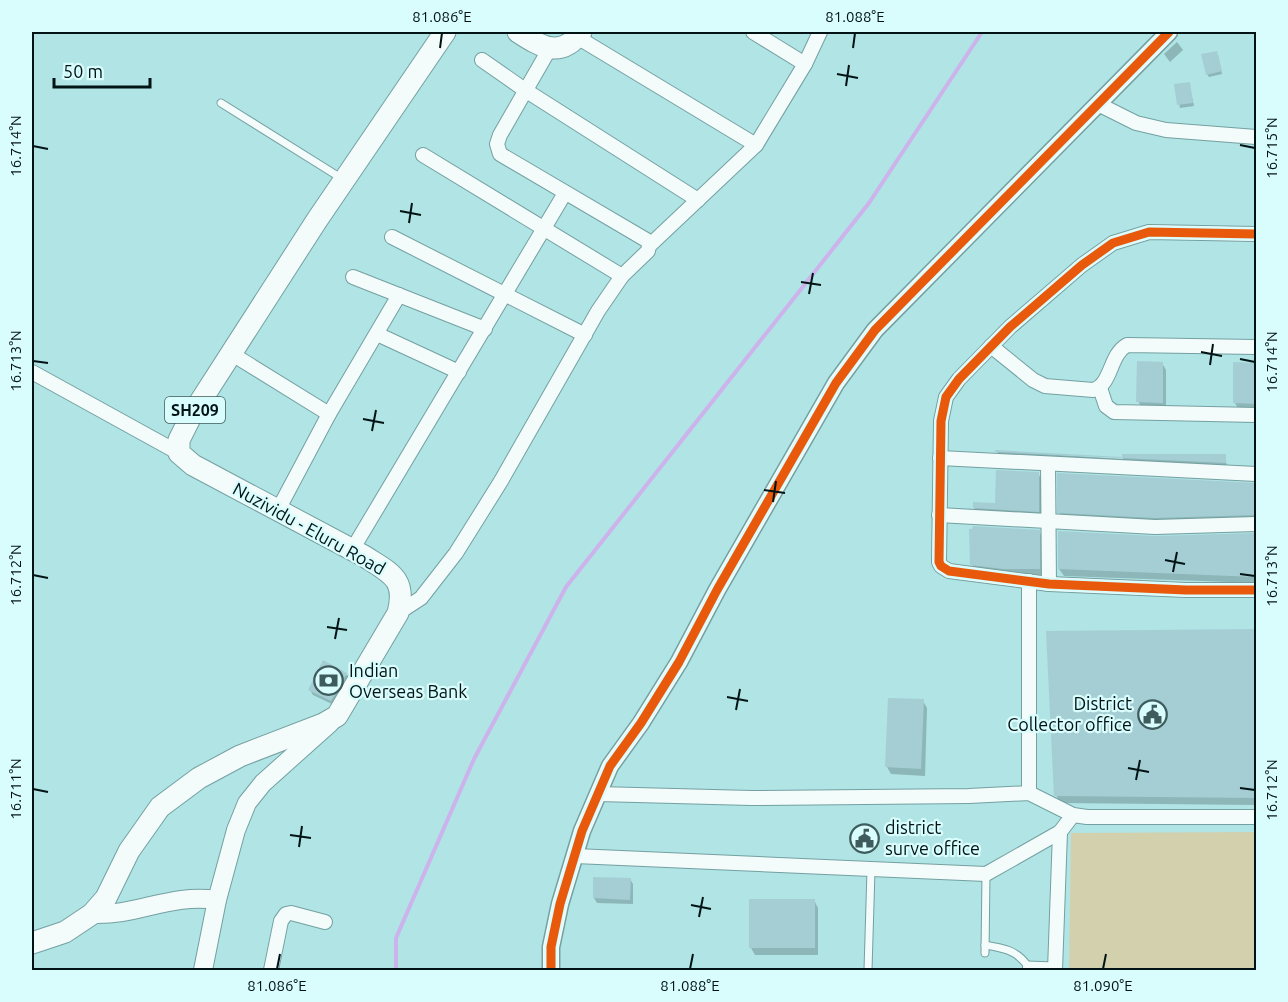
<svg xmlns="http://www.w3.org/2000/svg" width="1288" height="1002" font-family="Ubuntu,sans-serif">
  <rect width="100%" height="100%" fill="#b0e4e5"/>
  <!-- green -->
  <polygon fill="#d3d1ad" points="1256,832 1256,970 1069,970 1071,833"/>
  <!-- shadow -->
  <g fill="#0003">
    <polygon points="1177,42 1183,50 1170,62 1164,54"/>
    <polygon points="1218,55 1222,74 1209,77 1207,74"/>
    <polygon points="1189,83 1194,106 1180,108 1176,85"/>
    <polygon points="1162,363 1166,370 1166,409 1142,408 1138,401"/>
    <polygon points="1256,365 1256,411 1239,410 1235,403"/>
    <polygon points="997,451 1123,459 1123,456 1225,455 1227,467 999,455"/>
    <polygon points="1038,473 1041,479 1042,516 977,513 974,507 996,504"/>
    <polygon points="1256,484 1256,522 1063,519 1059,512"/>
    <polygon points="1039,531 1043,538 1043,575 1008,576 976,572 972,564"/>
    <polygon points="1256,534 1256,583 1064,576 1059,569 1155,537"/>
    <polygon points="1256,630 1256,805 1060,803 1056,795"/>
    <polygon points="346,674 349,679 334,705 313,695 310,690"/>
    <polygon points="923,701 927,708 925,776 891,774 887,767"/>
    <polygon points="595,878 630,879 633,884 633,904 597,903 594,898"/>
    <polygon points="814,900 818,908 818,955 755,955 751,948"/>
  </g>
  <g fill="none" stroke-linecap="round" stroke-linejoin="round">
    <!-- stream -->
    <polyline stroke="#ccb3eb" stroke-width="4" points="396,970 396,938 474,759 566,587 869,203 982,32"/>
  </g>
  <!-- building -->
  <g fill="#a5ced4">
    <polygon points="1217,51 1222,71 1206,75 1201,54"/>
    <polygon points="1190,82 1193,103 1177,105 1174,84"/>
    <polygon points="1137,361 1163,362 1163,403 1136,402"/>
    <polygon points="1233,362 1257,363 1257,404 1233,403"/>
    <polygon points="995,450 1122,457 1122,454 1226,454 1226,463 995,452"/>
    <polygon points="996,470 1039,472 1039,512 973,508 973,502 995,503"/>
    <polygon points="1057,473 1257,483 1257,515 1155,518 1057,513"/>
    <polygon points="973,526 1040,530 1040,569 1003,569 970,565 969,529 972,529"/>
    <polygon points="1058,531 1155,536 1257,533 1257,577 1058,569"/>
    <polygon points="1257,629 1257,798 1054,796 1046,631"/>
    <polygon points="323,660 347,673 331,701 308,690"/>
    <polygon points="888,698 924,699 921,769 885,767"/>
    <polygon points="593,877 631,878 630,900 593,898"/>
    <rect x="749" y="899" width="66" height="49"/>
  </g>
  <g fill="none" stroke-linecap="round" stroke-linejoin="round">
    <defs>
      <g id="service">
        <polyline points="221,103 341,178"/>
        <path d="M 985,945 C 1003,948 1016,950 1027,965 L 1026,970"/>
        <polyline points="985,953 986,874"/>
        <polyline points="1027,965 1055,966"/>
        <polyline points="868,970 871,870"/>
      </g>
      <g id="minor">
        <polyline points="753,32 805,64"/>
        <polyline points="577,37 756,145"/>
        <polyline points="550,48 500,135 497,144 500,154 648,241 649,246"/>
        <polyline points="482,60 525,90 698,200"/>
        <polyline points="1098,104 1136,123 1166,130 1256,137"/>
        <polyline points="423,155 622,276 648,251 649,246 756,145 805,64 820,32"/>
        <polyline points="1256,234 1149,232 1113,243 1082,265 1010,327 959,379 946,397 941,421 939,562 941,566 949,571 1049,584 1186,590 1256,590"/>
        <polyline points="392,237 585,335"/>
        <polyline points="353,277 485,329"/>
        <polyline points="377,334 459,372"/>
        <path d="M 991,346 L 1033,380 L 1045,386 L 1093,390 C 1112,385 1109,355 1127,345 L 1256,347"/>
        <polyline points="232,354 329,414"/>
        <polyline points="32,372 179,453"/>
        <polyline points="1100,388 1106,406 1114,412 1256,415"/>
        <polyline points="940,458 1256,474"/>
        <polyline points="1048,464 1049,584"/>
        <polyline points="278,510 329,414 399,295"/>
        <polyline points="939,515 1155,527 1256,524"/>
        <polyline points="352,550 565,193"/>
        <polyline points="1029,581 1029,793"/>
        <polyline points="398,613 421,598 456,553 501,481 598,311 622,276"/>
        <polyline points="598,794 751,798 969,796 1029,793 1073,815 1087,817 1256,817"/>
        <polyline points="575,856 986,874 1060,832 1073,815"/>
        <polyline points="271,970 281,921 286,914 291,913 325,922"/>
        <polyline points="1055,970 1060,832"/>
      </g>
      <polyline id="tertiary" points="551,970 551,947 560,904 582,831 610,766 641,723 679,662 717,590 836,383 875,330 1169,32"/>
      <g id="secondary">
        <path d="M 92,914 C 138,916 170,893 217,900"/>
        <polyline points="203,970 217,900 236,830 247,803 263,783 330,723"/>
      </g>
      <g id="primary">
        <path d="M 518,32 C 541,47 561,59 581,32"/>
        <path d="M 32,943 L 65,932 L 92,914 L 106,898 L 129,851 L 160,807 L 199,778 L 240,756 L 323,724 L 337,716 L 398,613 C 407,578 390,573 364,556 L 193,465 L 179,453 L 179,440 L 191,416 L 317,220 L 445,32"/>
      </g>
    </defs>
    <!-- service casing -->
    <use href="#service" stroke="#74a0a1" stroke-width="9"/>
    <!-- minor casing -->
    <use href="#minor" stroke="#74a0a1" stroke-width="16"/>
    <!-- tertiary casing -->
    <use href="#tertiary" stroke="#74a0a1" stroke-width="19"/>
    <!-- secondary casing -->
    <use href="#secondary" stroke="#74a0a1" stroke-width="20"/>
    <!-- primary casing -->
    <use href="#primary" stroke="#74a0a1" stroke-width="23"/>
    <!-- service -->
    <use href="#service" stroke="#f3fbfb" stroke-width="7"/>
    <!-- minor -->
    <use href="#minor" stroke="#f3fbfb" stroke-width="14"/>
    <!-- tertiary -->
    <use href="#tertiary" stroke="#f3fbfb" stroke-width="16"/>
    <!-- secondary -->
    <use href="#secondary" stroke="#f3fbfb" stroke-width="18"/>
    <!-- primary -->
    <use href="#primary" stroke="#f3fbfb" stroke-width="21"/>
    <defs>
      <g id="cycleway">
        <polyline points="1256,234 1149,232 1113,243 1082,265 1010,327 959,379 946,397 941,421 939,562 941,566 949,571 1049,584 1186,590 1256,590"/>
        <polyline points="551,970 551,947 560,904 582,831 610,766 641,723 679,662 717,590 836,383 875,330 1169,32"/>
      </g>
    </defs>
    <!-- cycleway casing -->
    <use href="#cycleway" stroke="#d9fcfc" stroke-width="13"/>
    <!-- cycleway -->
    <use href="#cycleway" stroke="#e8590c" stroke-width="9"/>
  </g>
  <!-- ticks -->
  <path fill="none" stroke="#011314" stroke-width="2" d="M 440,48 L 442,33M 853,48 L 855,33M 837,74 L 858,78M 846,86 L 849,65M 1240,145 L 1255,148M 33,146 L 48,149M 400,211 L 421,215M 409,223 L 412,203M 801,282 L 821,285M 809,294 L 813,273M 1201,352 L 1222,356M 1240,359 L 1255,362M 33,361 L 48,363M 1210,365 L 1213,344M 363,419 L 384,423M 372,431 L 376,410M 764,490 L 785,493M 773,502 L 776,481M 1165,560 L 1185,564M 1173,572 L 1177,552M 1240,574 L 1255,576M 33,575 L 48,578M 327,627 L 347,630M 335,639 L 339,618M 727,697 L 748,701M 736,710 L 740,689M 1128,768 L 1149,772M 1136,780 L 1140,760M 1240,788 L 1255,790M 33,789 L 48,792M 290,835 L 311,838M 299,847 L 302,826M 691,905 L 711,909M 699,917 L 703,897M 277,969 L 280,954M 690,969 L 693,954M 1103,969 L 1106,954"/>
  <!-- icons -->
  <defs>
    <symbol id="bank-ring" viewBox="-11 -11 22 22"><circle r="9.5" fill="#d9fcfc" stroke="#3e5c5d" stroke-width="1.5"/><path d="M-6-4H6V4H-6ZM0-2.3a2.3 2.3 0 1 0 0 4.6a2.3 2.3 0 1 0 0-4.6Z" fill="#3e5c5d"/></symbol>
    <symbol id="civic-ring" viewBox="-11 -11 22 22"><circle r="9.5" fill="#d9fcfc" stroke="#3e5c5d" stroke-width="1.5"/><path d="M-.6-6.5H3V-4.5H.6V-3L4-1V1h2V6H-6V1h2V-1L-.6-3ZM-1.2 2.5V6h2.4V2.5Z" fill="#3e5c5d"/></symbol>
  </defs>
  <g fill-rule="evenodd">
    <use href="#bank-ring" x="312" y="664" width="33" height="33"/>
    <use href="#civic-ring" x="1136" y="698" width="33" height="33"/>
    <use href="#civic-ring" x="848" y="822" width="33" height="33"/>
  </g>
  <g text-anchor="middle" stroke-width="4.5" stroke-linejoin="round" paint-order="stroke">
    <!-- shield labels -->
    <rect fill="#d9fcfc" stroke="#42595a" stroke-width="1.5" x="165" y="397" width="60" height="26" rx="4.5"/>
    <g font-size="16" font-weight="bold" fill="#011314">
      <text x="195" y="416">SH209</text>
    </g>
    <!-- street labels -->
    <g font-size="18" fill="#011314" stroke="#d9fcfc">
      <text transform="translate(309 529) rotate(29)" y="6">Nuzividu - Eluru Road</text>
    </g>
    <!-- poi labels -->
    <g font-size="18" fill="#011314" stroke="#d9fcfc" text-anchor="start">
      <text x="349" y="677">Indian<tspan x="349" dy="21">Overseas Bank</tspan></text>
      <text x="1132" y="710" text-anchor="end">District<tspan x="1132" dy="21">Collector office</tspan></text>
      <text x="885" y="834">district<tspan x="885" dy="21">surve office</tspan></text>
    </g>
  </g>
  <!-- border -->
  <rect width="1288" height="1002" fill="none" stroke="#d9fcfc" stroke-width="66"/>
  <!-- scale -->
  <path d="M54 78v9h96v-9" fill="none" stroke="#011314" stroke-width="3"/>
  <text x="63" y="78" font-size="18" fill="#011314" stroke="#d9fcfc" stroke-width="4.5" paint-order="stroke">50 m</text>
  <rect x="33" y="33" width="1222" height="936" fill="none" stroke="#011314" stroke-width="2"/>
  <g font-size="15" text-anchor="middle" fill="#011314">
    <text x="442" y="22">81.086°E</text>
    <text x="855" y="22">81.088°E</text>
    <text transform="translate(16 146) rotate(-90)" y="5">16.714°N</text>
    <text transform="translate(1272 148) rotate(-90)" y="5">16.715°N</text>
    <text transform="translate(16 361) rotate(-90)" y="5">16.713°N</text>
    <text transform="translate(1272 362) rotate(-90)" y="5">16.714°N</text>
    <text transform="translate(16 575) rotate(-90)" y="5">16.712°N</text>
    <text transform="translate(1272 576) rotate(-90)" y="5">16.713°N</text>
    <text transform="translate(16 789) rotate(-90)" y="5">16.711°N</text>
    <text transform="translate(1272 790) rotate(-90)" y="5">16.712°N</text>
    <text x="277" y="991">81.086°E</text>
    <text x="690" y="991">81.088°E</text>
    <text x="1103" y="991">81.090°E</text>
  </g>
</svg>
